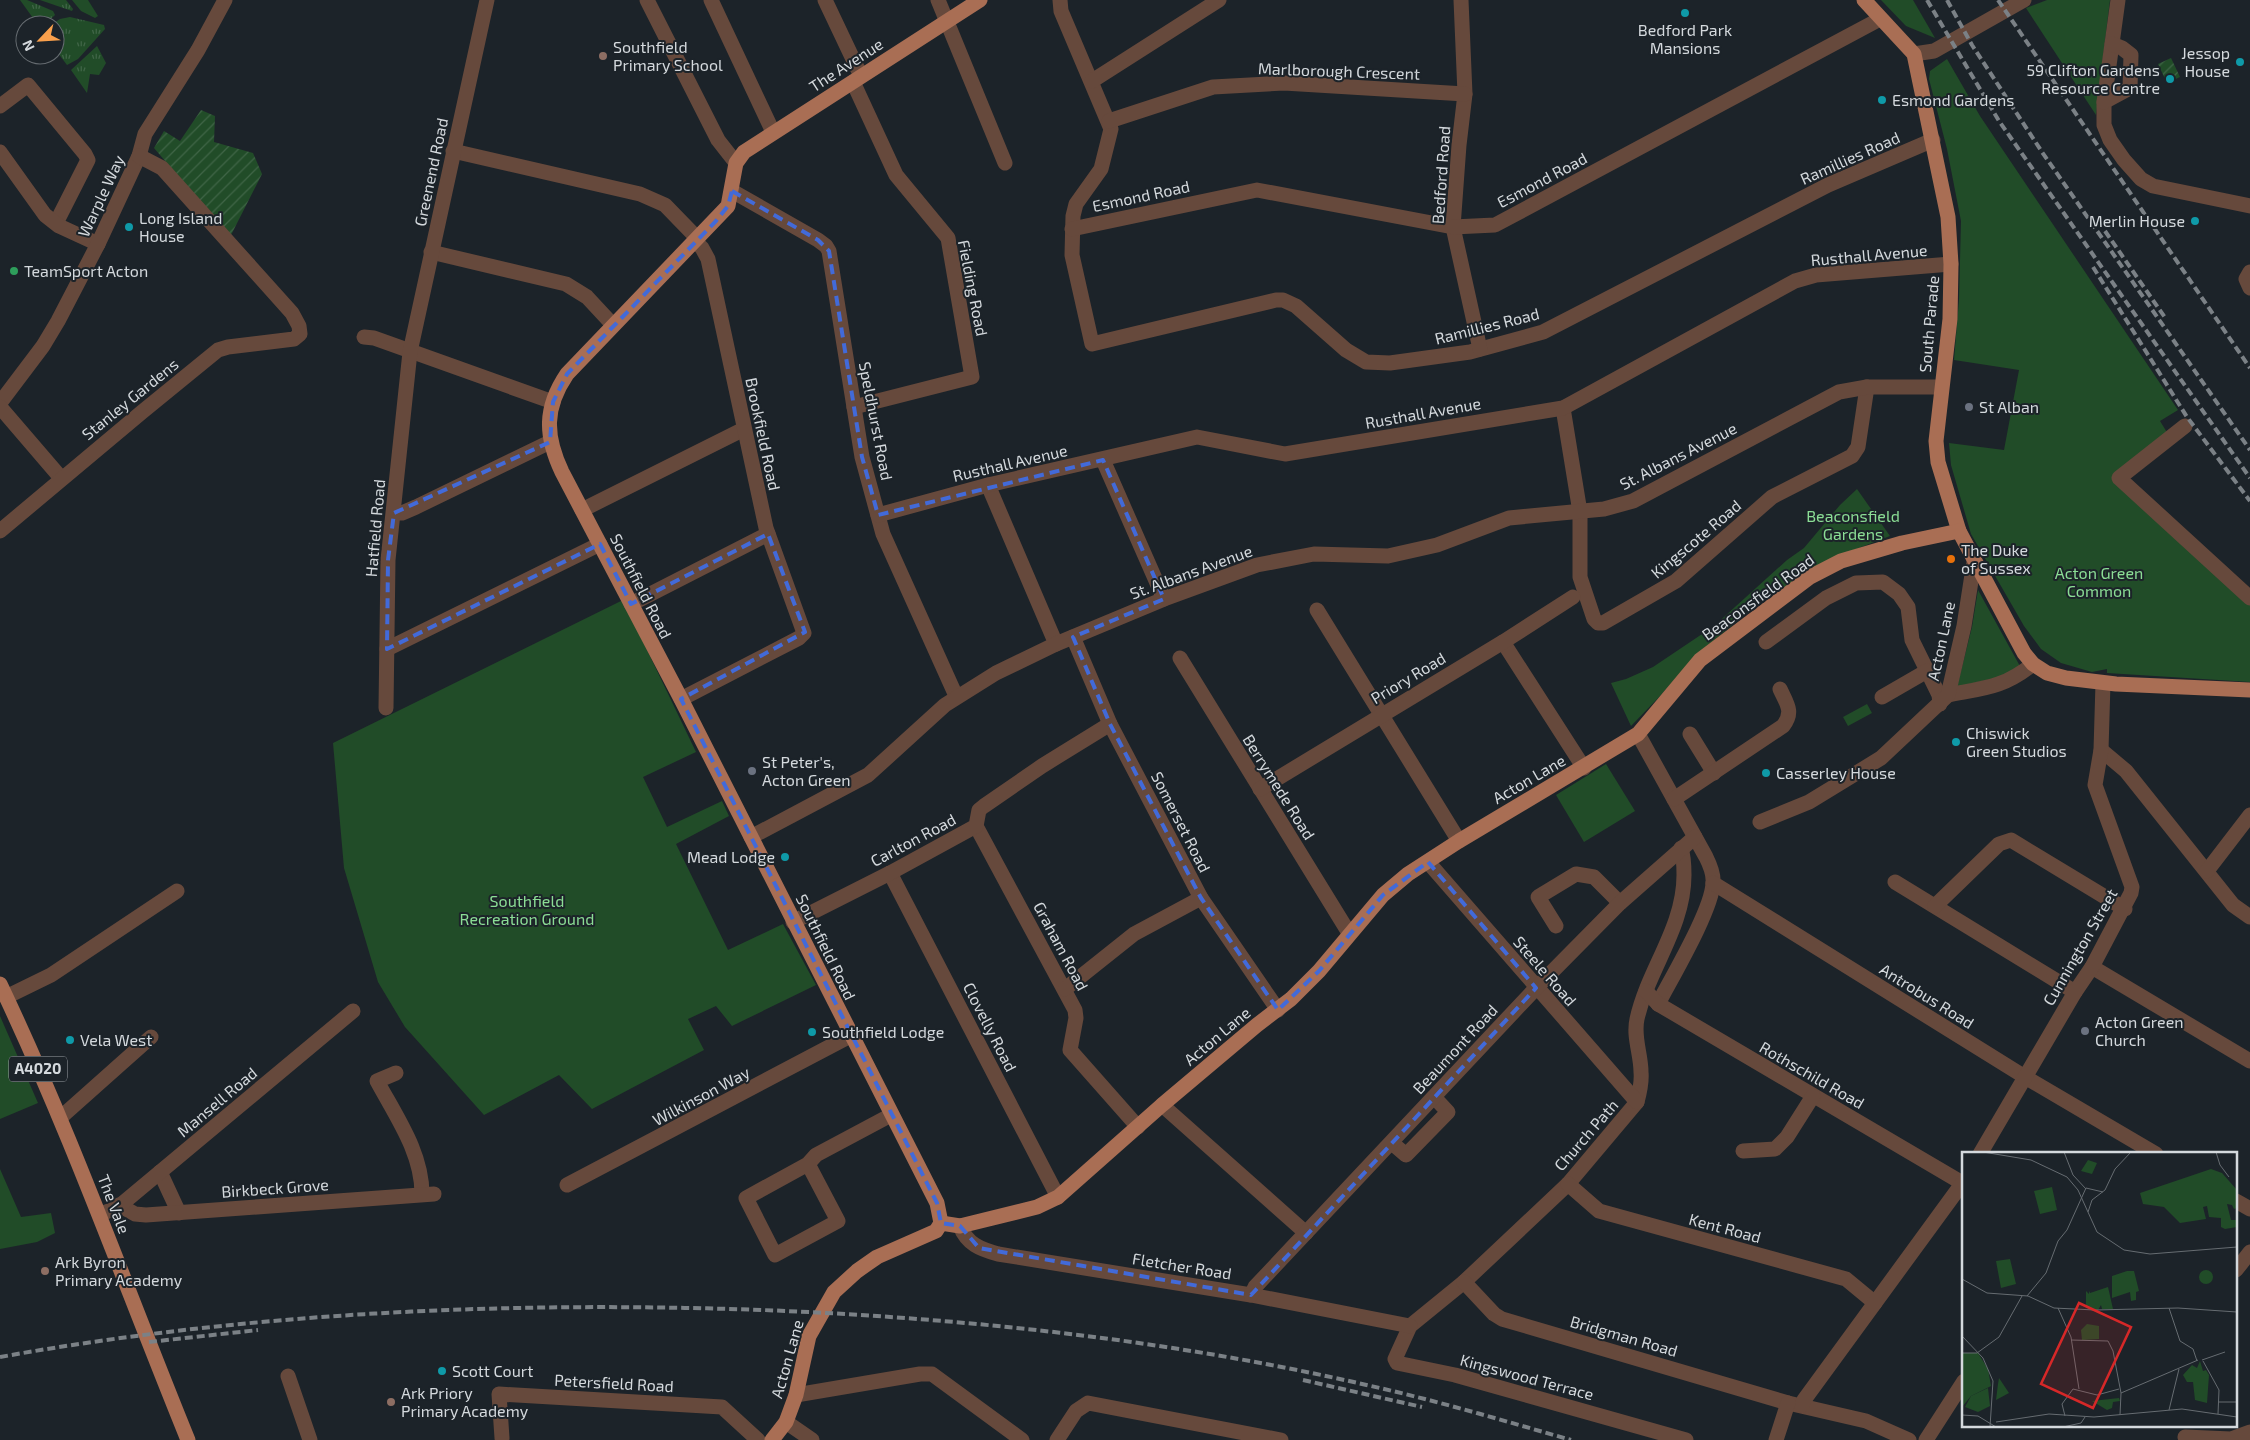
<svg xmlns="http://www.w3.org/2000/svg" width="2250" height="1440" font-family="'Exo 2',sans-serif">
  <defs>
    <pattern id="grass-tufts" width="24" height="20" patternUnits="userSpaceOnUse" patternTransform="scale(1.25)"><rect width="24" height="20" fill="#214c28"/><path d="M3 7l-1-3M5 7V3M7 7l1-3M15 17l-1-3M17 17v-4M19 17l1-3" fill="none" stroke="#406547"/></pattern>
    <pattern id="garden-furrows" width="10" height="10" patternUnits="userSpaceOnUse" patternTransform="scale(1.25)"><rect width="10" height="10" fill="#214c28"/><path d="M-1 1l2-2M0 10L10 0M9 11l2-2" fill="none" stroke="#406547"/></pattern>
  </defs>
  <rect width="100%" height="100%" fill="#1c2329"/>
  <!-- grass -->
  <g fill="url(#grass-tufts)">
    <polygon points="20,0 27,0 53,11 55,15 44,25 38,25"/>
    <polygon points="40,0 66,0 73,9 72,11"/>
    <polygon points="70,17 104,25 105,29 78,59 67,65 55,49 55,25 51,25 60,19"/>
    <polygon points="97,46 106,63 99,75 90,74 87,93 71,70"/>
  </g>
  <!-- park -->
  <g fill="#214c28">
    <polygon points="72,0 88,0 98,16 95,18 81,11"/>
    <polygon points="1881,0 1913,0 1935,38 1906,26"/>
    <polygon points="2047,0 2110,0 2096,115 2026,8"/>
    <polygon points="1947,59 1980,116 2178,410 2160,421 2168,434 2112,478 2250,603 2250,682 2107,673 2107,669 2092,672 2061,663 2041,649 2024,626 1971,534 1951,465 1949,443 2004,450 2019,370 1954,360 1959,300 1961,221 1947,149 1929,79 1930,71"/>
    <polygon points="1857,489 1890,536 1838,556 1764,599 1695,656 1660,696 1631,726 1611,683 1626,679 1653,667 1714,626 1787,560 1804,548 1840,505"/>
    <polygon points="1978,590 2021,668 2012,674 1957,687 1972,627"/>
    <polygon points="623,600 696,752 643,777 667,827 722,801 729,816 676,844 728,950 783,924 816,985 732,1026 716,1006 688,1019 704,1050 592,1109 559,1075 484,1115 405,1027 378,982 344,868 333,743"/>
    <polygon points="1867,704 1872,713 1848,726 1843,717"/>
    <polygon points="1606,764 1635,811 1584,842 1556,795"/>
    <polygon points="0,1016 38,1103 0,1119"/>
    <polygon points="0,1169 21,1217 51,1213 55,1233 37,1242 0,1249"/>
  </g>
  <!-- garden -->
  <g fill="url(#garden-furrows)">
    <polygon points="2171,58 2180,77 2167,83 2158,64"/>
    <polygon points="201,110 215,116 214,142 253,153 262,174 230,237 154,148 164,131 180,141"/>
  </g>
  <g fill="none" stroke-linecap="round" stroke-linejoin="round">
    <!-- minor -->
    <g stroke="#66493c" stroke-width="15">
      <polyline points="647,0 718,140 736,163"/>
      <polyline points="711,0 773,132"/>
      <polyline points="825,0 861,76"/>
      <polyline points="938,0 1005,163"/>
      <polyline points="1060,0 1061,11 1111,129 1101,169 1076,204 1073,216 1072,255 1092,344 1276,300 1283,300 1296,306 1346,350 1366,362 1390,363 1470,352 1543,332 1828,185 1933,140"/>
      <polyline points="1461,0 1465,94 1459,145 1453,227 1480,349"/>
      <polyline points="2118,0 2104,102 2104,125 2110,140 2124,160 2141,179 2153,186 2250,206"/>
      <polyline points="1914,54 1934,51 2024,0"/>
      <polyline points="1092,81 1219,0"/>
      <polyline points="853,82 896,175 948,238 972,377 854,407"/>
      <polyline points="2104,102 2130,88 2131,55 2122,48 2112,44"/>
      <polyline points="0,106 28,85 85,154 88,160 56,223"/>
      <polyline points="1109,121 1213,87 1284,83 1465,94"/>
      <polyline points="453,151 640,194 665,205 698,239"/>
      <polyline points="0,152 45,215 59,226 98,244"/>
      <polyline points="732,191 818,240 826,246 829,251 862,457 883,534 956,696"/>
      <polyline points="1072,229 1257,190 1453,227 1495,225 1880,19"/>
      <polyline points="431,252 566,284 587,297 613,325"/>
      <polyline points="2250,272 2246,279 2250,288"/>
      <polyline points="364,337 374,338 553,402"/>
      <polyline points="0,403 43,346 58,321 98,244 139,156 145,134 198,50 225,0"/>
      <polyline points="0,407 61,478"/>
      <polyline points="1563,408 1580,512 1580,577 1594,619 1598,623 1603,623 1676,581 1772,497 1852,456 1858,447 1867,387"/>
      <polyline points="2185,426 2119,478 2250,598"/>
      <polyline points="1103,460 1164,599"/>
      <polyline points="988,485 1056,644"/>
      <polyline points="582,510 744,429"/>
      <polyline points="394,513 402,513 416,507 550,442"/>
      <polyline points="878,515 988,485 1197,437 1285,454 1563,408 1795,281 1816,275 1951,264"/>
      <polyline points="0,531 142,412 218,350 228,347 294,339 300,334 299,326 292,313 162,168 139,156"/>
      <polyline points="631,604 768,534"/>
      <polyline points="1317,610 1459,841"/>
      <polyline points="1073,637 1110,724 1201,898 1278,1010"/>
      <polyline points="1503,642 1584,768"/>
      <polyline points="1766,642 1826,598 1856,583 1883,582 1899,594 1908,607 1912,640 1939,695 1940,704"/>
      <polyline points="387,649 600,544"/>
      <polyline points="1180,658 1349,933"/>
      <path d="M 1948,695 C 1984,688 2003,688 2033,664"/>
      <polyline points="1882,697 1927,671"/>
      <polyline points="681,699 799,638 804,633 766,528 708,259 702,248 696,242"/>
      <polyline points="386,708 388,560 410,352 487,0"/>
      <path d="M 1638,734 L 1706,857 C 1710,865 1714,874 1713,883 C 1712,910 1672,977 1658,1004"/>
      <polyline points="1690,734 1714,773"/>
      <polyline points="2101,750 2126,771 2233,905 2250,917"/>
      <polyline points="1260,789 1503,642 1573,597"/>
      <path d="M 1674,799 L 1783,726 C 1794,712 1787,704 1780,689"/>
      <polyline points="1760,822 1809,802 1881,758 1948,695 1964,626 1974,562"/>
      <polyline points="976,826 1075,1010 1076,1018 1070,1050 1138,1127"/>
      <polyline points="751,837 868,775 945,705 996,673 1056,644 1164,599 1257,565 1314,554 1388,556 1437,545 1509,518 1604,509 1633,501 1839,392 1867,387 1941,387"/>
      <path d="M 1681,848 C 1684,857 1684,866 1684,875 C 1684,928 1648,969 1637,1019 C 1633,1037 1641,1054 1641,1072 C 1642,1082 1640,1091 1637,1102 L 1568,1184 L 1464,1282 L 1410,1326 L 1395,1359 L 1397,1363 L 1455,1375 L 1686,1440"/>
      <polyline points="1428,862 1637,1102"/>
      <polyline points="2207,871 2250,815"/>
      <polyline points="890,873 1058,1197"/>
      <polyline points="1895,882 2075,992"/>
      <polyline points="1713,883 2025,1077 2156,1154"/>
      <polyline points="1935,906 1999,844 2011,840 2125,909"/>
      <polyline points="793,922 890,873 976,826 979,810 984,806 1042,766 1110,724"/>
      <polyline points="1556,926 1538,897 1576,874 1594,877 1620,903"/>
      <polyline points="2092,967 2250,1061"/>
      <polyline points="1065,989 1134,934 1201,898"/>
      <polyline points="1646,991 1658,1004 1964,1184"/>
      <polyline points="6,997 51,975 177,891"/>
      <path d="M 396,1073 L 377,1081 C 397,1118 422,1153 422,1194"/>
      <polyline points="1162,1105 1306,1233"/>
      <polyline points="60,1118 151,1037"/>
      <polyline points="1392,1143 1406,1155 1448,1112 1434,1097"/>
      <polyline points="1743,1151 1775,1149 1787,1137 1813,1096"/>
      <polyline points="1980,1154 2075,992 2092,967 2131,893 2132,887 2095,785 2101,750 2103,683"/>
      <polyline points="808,1164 838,1221 775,1255 746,1198 808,1164 816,1155 891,1115"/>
      <polyline points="160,1172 179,1213"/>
      <polyline points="1568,1184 1599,1211 1846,1279 1875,1303"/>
      <polyline points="567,1185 850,1036"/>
      <polyline points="2236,1201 2250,1209"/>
      <polyline points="119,1205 135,1214 146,1215 434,1194"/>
      <polyline points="100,1214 117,1208 353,1011"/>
      <path d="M 960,1226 C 967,1244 980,1249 998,1254 L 1251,1295 L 1410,1326"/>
      <polyline points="2236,1270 2250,1252"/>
      <polyline points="1464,1282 1494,1314 1502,1319 1788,1403 1866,1421 1909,1440"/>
      <polyline points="1251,1295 1255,1287 1536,988 1620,903 1695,837"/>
      <polyline points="288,1376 310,1440"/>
      <polyline points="796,1395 920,1374 932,1374 1022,1440"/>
      <polyline points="1802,1405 1804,1400 1964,1181"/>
      <polyline points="786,1422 812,1440"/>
      <polyline points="2185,1437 2231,1439 2250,1432"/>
      <polyline points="502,1438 499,1394 722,1407 758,1440"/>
      <polyline points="1057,1440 1076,1411 1088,1403 1281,1440"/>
      <polyline points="1776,1440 1788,1403"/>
      <polyline points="1926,1440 1964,1381"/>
    </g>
    <!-- major -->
    <g stroke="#a96e54" stroke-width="15">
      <polyline points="1864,0 1914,54 1948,217 1951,264 1950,319 1936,441 1938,462 1959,531 2024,653 2033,664 2047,673 2066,678 2116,684 2250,690"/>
      <path d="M 0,984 C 71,1133 126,1288 188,1440"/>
      <path d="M 941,1223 L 937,1203 L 681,699 L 562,472 C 545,436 544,408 567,374 L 728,206 L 736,163 L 744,152 L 980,0"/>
      <polyline points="941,1223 960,1226 1037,1207 1058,1197 1162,1105 1257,1025 1291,999 1319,971 1383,895 1408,874 1459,841 1638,734 1700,660 1810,577 1841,561 1902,543 1959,531"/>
      <polyline points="772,1440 786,1422 796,1395 809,1336 834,1292 857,1271 877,1257 936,1231 941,1223"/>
    </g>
    <!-- rail -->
    <g stroke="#7b8186" stroke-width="4" stroke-dasharray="8 4" stroke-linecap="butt">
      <polyline points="1927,0 1999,121 2250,478"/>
      <polyline points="1947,0 1972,45 2042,152 2250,450"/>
      <polyline points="1998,0 2250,368"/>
      <polyline points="2105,231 2166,319"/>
      <polyline points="2093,267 2187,417 2250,501"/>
      <polyline points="149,1342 258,1330"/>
      <path d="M 0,1357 C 252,1312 507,1301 762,1310 C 966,1318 1172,1340 1371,1386 C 1438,1401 1505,1421 1571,1440"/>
      <polyline points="1303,1380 1422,1407"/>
    </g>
  </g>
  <!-- marked area -->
  <path fill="none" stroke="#426ad9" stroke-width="4" stroke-dasharray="10 6" stroke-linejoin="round" d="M 732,191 L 818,240 L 829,251 L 862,457 L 878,515 L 1103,460 L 1164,599 L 1073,637 L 1110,724 L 1201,898 L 1278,1010 L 1319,971 L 1383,895 L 1428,862 L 1536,988 L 1251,1295 L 979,1248 L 960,1226 L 941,1223 L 937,1203 L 681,699 L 805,632 L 768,534 L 631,604 L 600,544 L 387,649 L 388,560 L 394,513 L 550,442 L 553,402 L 567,374 L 716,221 L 728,206 Z"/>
  <!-- markers -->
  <g fill="#0f9aa8" stroke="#1c2329" stroke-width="2">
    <circle cx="1685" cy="13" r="5"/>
    <circle cx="2240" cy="62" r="5"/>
    <circle cx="2170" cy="79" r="5"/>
    <circle cx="1882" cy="100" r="5"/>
    <circle cx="2195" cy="221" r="5"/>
    <circle cx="129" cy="227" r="5"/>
    <circle cx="1956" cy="742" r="5"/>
    <circle cx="1766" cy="773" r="5"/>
    <circle cx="785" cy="857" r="5"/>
    <circle cx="812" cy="1032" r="5"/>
    <circle cx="70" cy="1040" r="5"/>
    <circle cx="442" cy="1371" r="5"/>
  </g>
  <g fill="#8d6e63" stroke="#1c2329" stroke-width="2">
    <circle cx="603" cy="56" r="5"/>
    <circle cx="45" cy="1271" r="5"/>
    <circle cx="391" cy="1402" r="5"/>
  </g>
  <circle fill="#2e9e5b" stroke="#1c2329" stroke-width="2" cx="14" cy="271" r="5"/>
  <g fill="#6b7280" stroke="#1c2329" stroke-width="2">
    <circle cx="1969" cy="407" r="5"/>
    <circle cx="752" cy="771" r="5"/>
    <circle cx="2085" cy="1031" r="5"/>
  </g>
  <circle fill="#e8710a" stroke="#1c2329" stroke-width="2" cx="1951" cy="559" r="5"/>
  <g text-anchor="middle" stroke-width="4" stroke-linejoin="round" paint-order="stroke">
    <!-- shield labels -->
    <rect fill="#1c2329" stroke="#9da2a7" stroke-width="1" x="9" y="1056.5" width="58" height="25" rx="4"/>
    <g font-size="15" font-weight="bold" fill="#d4d9dd">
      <text x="38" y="1074">A4020</text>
    </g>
    <!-- poi labels -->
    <g font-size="16" fill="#d4d9dd" stroke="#1c2329" text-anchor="start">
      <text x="1685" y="36" text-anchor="middle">Bedford Park<tspan x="1685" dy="18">Mansions</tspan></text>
      <text x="613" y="53">Southfield<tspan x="613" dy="18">Primary School</tspan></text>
      <text x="2230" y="59" text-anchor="end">Jessop<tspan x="2230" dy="18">House</tspan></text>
      <text x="2160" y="76" text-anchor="end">59 Clifton Gardens<tspan x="2160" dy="18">Resource Centre</tspan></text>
      <text x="1892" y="106">Esmond Gardens</text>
      <text x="139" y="224">Long Island<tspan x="139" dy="18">House</tspan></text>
      <text x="2185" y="227" text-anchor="end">Merlin House</text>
      <text x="24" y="277">TeamSport Acton</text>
      <text x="1979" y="413">St Alban</text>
      <text x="1961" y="556">The Duke<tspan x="1961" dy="18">of Sussex</tspan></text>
      <text x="1966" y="739">Chiswick<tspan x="1966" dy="18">Green Studios</tspan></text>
      <text x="762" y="768">St Peter's,<tspan x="762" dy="18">Acton Green</tspan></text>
      <text x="1776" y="779">Casserley House</text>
      <text x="775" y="863" text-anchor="end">Mead Lodge</text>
      <text x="2095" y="1028">Acton Green<tspan x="2095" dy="18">Church</tspan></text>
      <text x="822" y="1038">Southfield Lodge</text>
      <text x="80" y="1046">Vela West</text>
      <text x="55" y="1268">Ark Byron<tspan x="55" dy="18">Primary Academy</tspan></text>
      <text x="452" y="1377">Scott Court</text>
      <text x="401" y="1399">Ark Priory<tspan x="401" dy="18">Primary Academy</tspan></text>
    </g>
    <!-- street labels -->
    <g font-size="16" fill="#d4d9dd" stroke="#1c2329">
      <text transform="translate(846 65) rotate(-33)" y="6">The Avenue</text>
      <text transform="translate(1339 71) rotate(2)" y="6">Marlborough Crescent</text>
      <text transform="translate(1850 158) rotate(-24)" y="6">Ramillies Road</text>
      <text transform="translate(431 172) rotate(-78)" y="6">Greenend Road</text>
      <text transform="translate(1441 175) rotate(-86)" y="6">Bedford Road</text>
      <text transform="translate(1542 180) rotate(-28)" y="6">Esmond Road</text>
      <text transform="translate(101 196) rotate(-65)" y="6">Warple Way</text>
      <text transform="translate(1141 196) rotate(-12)" y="6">Esmond Road</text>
      <text transform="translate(1869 255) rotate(-5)" y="6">Rusthall Avenue</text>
      <text transform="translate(973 288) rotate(79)" y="6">Fielding Road</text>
      <text transform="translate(1929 324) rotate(-85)" y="6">South Parade</text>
      <text transform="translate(1487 326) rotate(-14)" y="6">Ramillies Road</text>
      <text transform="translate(130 399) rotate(-39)" y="6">Stanley Gardens</text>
      <text transform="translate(1423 413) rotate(-10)" y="6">Rusthall Avenue</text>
      <text transform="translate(876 421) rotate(79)" y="6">Speldhurst Road</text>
      <text transform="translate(763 434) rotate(78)" y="6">Brookfield Road</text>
      <text transform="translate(1678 456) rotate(-27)" y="6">St. Albans Avenue</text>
      <text transform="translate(1010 463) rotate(-13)" y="6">Rusthall Avenue</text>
      <text transform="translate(375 528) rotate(-85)" y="6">Hatfield Road</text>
      <text transform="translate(1696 539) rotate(-40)" y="6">Kingscote Road</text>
      <text transform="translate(1191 572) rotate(-20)" y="6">St. Albans Avenue</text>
      <text transform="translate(641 586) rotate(63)" y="6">Southfield Road</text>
      <text transform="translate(1758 597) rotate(-36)" y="6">Beaconsfield Road</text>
      <text transform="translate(1941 641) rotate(-78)" y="6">Acton Lane</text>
      <text transform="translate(1408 678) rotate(-31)" y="6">Priory Road</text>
      <text transform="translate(1529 779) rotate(-30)" y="6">Acton Lane</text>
      <text transform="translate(1279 787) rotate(58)" y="6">Berrymede Road</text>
      <text transform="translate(1181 822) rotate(63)" y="6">Somerset Road</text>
      <text transform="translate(913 840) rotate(-28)" y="6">Carlton Road</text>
      <text transform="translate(1061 946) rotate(62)" y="6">Graham Road</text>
      <text transform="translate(826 947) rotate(64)" y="6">Southfield Road</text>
      <text transform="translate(2080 947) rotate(-60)" y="6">Cunnington Street</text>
      <text transform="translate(1545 971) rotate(49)" y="6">Steele Road</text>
      <text transform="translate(1927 996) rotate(32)" y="6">Antrobus Road</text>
      <text transform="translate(990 1027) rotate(63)" y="6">Clovelly Road</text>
      <text transform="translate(1217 1036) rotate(-40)" y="6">Acton Lane</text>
      <text transform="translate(1455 1049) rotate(-47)" y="6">Beaumont Road</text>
      <text transform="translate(1812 1075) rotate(30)" y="6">Rothschild Road</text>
      <text transform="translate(701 1096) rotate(-28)" y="6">Wilkinson Way</text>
      <text transform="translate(217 1102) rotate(-40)" y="6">Mansell Road</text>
      <text transform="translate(1586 1135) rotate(-49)" y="6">Church Path</text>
      <text transform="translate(275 1188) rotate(-4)" y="6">Birkbeck Grove</text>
      <text transform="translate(114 1204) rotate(69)" y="6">The Vale</text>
      <text transform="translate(1725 1228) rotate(15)" y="6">Kent Road</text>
      <text transform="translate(1182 1266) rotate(9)" y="6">Fletcher Road</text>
      <text transform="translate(1624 1336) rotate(16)" y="6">Bridgman Road</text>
      <text transform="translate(787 1359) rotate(-74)" y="6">Acton Lane</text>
      <text transform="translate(1527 1377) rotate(15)" y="6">Kingswood Terrace</text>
      <text transform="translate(614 1383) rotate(3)" y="6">Petersfield Road</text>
    </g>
    <!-- park labels -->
    <g font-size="16" fill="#8bdd95" stroke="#1c2329">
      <text x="1853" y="522">Beaconsfield<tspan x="1853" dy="18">Gardens</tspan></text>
      <text x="2099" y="579">Acton Green<tspan x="2099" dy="18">Common</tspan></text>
      <text x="527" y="907">Southfield<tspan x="527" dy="18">Recreation Ground</tspan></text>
    </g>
  </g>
  <!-- overview -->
  <g transform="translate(1962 1152)">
    <rect width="275" height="275" fill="#1c2329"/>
    <path d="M 126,8 L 135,11 L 130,22 L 119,19 ZM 26,236 L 28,254 L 16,260 L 3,255 L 9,244 Z" fill="#214c28"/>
    <path d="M 249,17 L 260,21 L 275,38 L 275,56 L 272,57 L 270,53 L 265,52 L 269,68 L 275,68 L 275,75 L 263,77 L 259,75 L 259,66 L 247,65 L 245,54 L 241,55 L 244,67 L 218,71 L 202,55 L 181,52 L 178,41 ZM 90,35 L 95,58 L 78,62 L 72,39 ZM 48,107 L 54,132 L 39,136 L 34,109 ZM237 125a7 7 0 1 1 14 0a7 7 0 1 1-14 0ZM 165,119 L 172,119 L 177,139 L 174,140 L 174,148 L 169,149 L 168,140 L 150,146 L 150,124 ZM 146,135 L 151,157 L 140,157 L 139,153 L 136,158 L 124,156 L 124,139 L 127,142 L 127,139 L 128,141 ZM 125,172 L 137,174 L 137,187 L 120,188 L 119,178 ZM 0,201 L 16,201 L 26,217 L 29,234 L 9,244 L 0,255 ZM 238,209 L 241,219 L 244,218 L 247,223 L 245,251 L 233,248 L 231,230 L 225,230 L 221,223 L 230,213 L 235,216 ZM 37,226 L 47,241 L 34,248 L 36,232 ZM 157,246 L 158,249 L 151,250 L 150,256 L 145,258 L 130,249 Z" fill="#214c28"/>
    <path fill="none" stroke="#666c71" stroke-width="1" d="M 21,0 L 69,8 L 105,25 L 116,38 L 135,80 L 162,98 L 188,102 L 275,95M 102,0 L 111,23 L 124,37M 254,0 L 258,13 L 267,25M 126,60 L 130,48 L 143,38 L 153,17 L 169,0M 0,127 L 25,141 L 66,144 L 92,156 L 133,158 L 216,156 L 275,160M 65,144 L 84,121 L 96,89 L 105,78 L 124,36 L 141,40M 96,156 L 109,185 L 117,237M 207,156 L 218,189 L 231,197 L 235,209M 0,184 L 21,206 L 31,229 L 28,275M 109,188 L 146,189 L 151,199 L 159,241 L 158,263M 0,201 L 15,201 L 37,185 L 60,144M 240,208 L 263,200M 241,209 L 257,238 L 256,262M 159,241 L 236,208M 257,250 L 275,250M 207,258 L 217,217M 0,263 L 16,264 L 34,275M 103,264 L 100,252 L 111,237 L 135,243 L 157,237M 34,270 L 87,262 L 132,265 L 220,257 L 275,265M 101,275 L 119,271 L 123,265M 225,275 L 261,275"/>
    <path fill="#d62828" fill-opacity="0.15" stroke="#d62828" stroke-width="2.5" d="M 117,151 L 169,175 L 131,256 L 79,232 Z"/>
    <rect width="275" height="275" fill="none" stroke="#d4d9dd" stroke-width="2.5"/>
  </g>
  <!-- north arrow -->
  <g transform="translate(40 40) rotate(245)"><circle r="24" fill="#1c2329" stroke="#666c71"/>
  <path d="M0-4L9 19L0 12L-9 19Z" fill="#f9a04c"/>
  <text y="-8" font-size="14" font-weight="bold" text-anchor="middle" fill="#d4d9dd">N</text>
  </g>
</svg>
